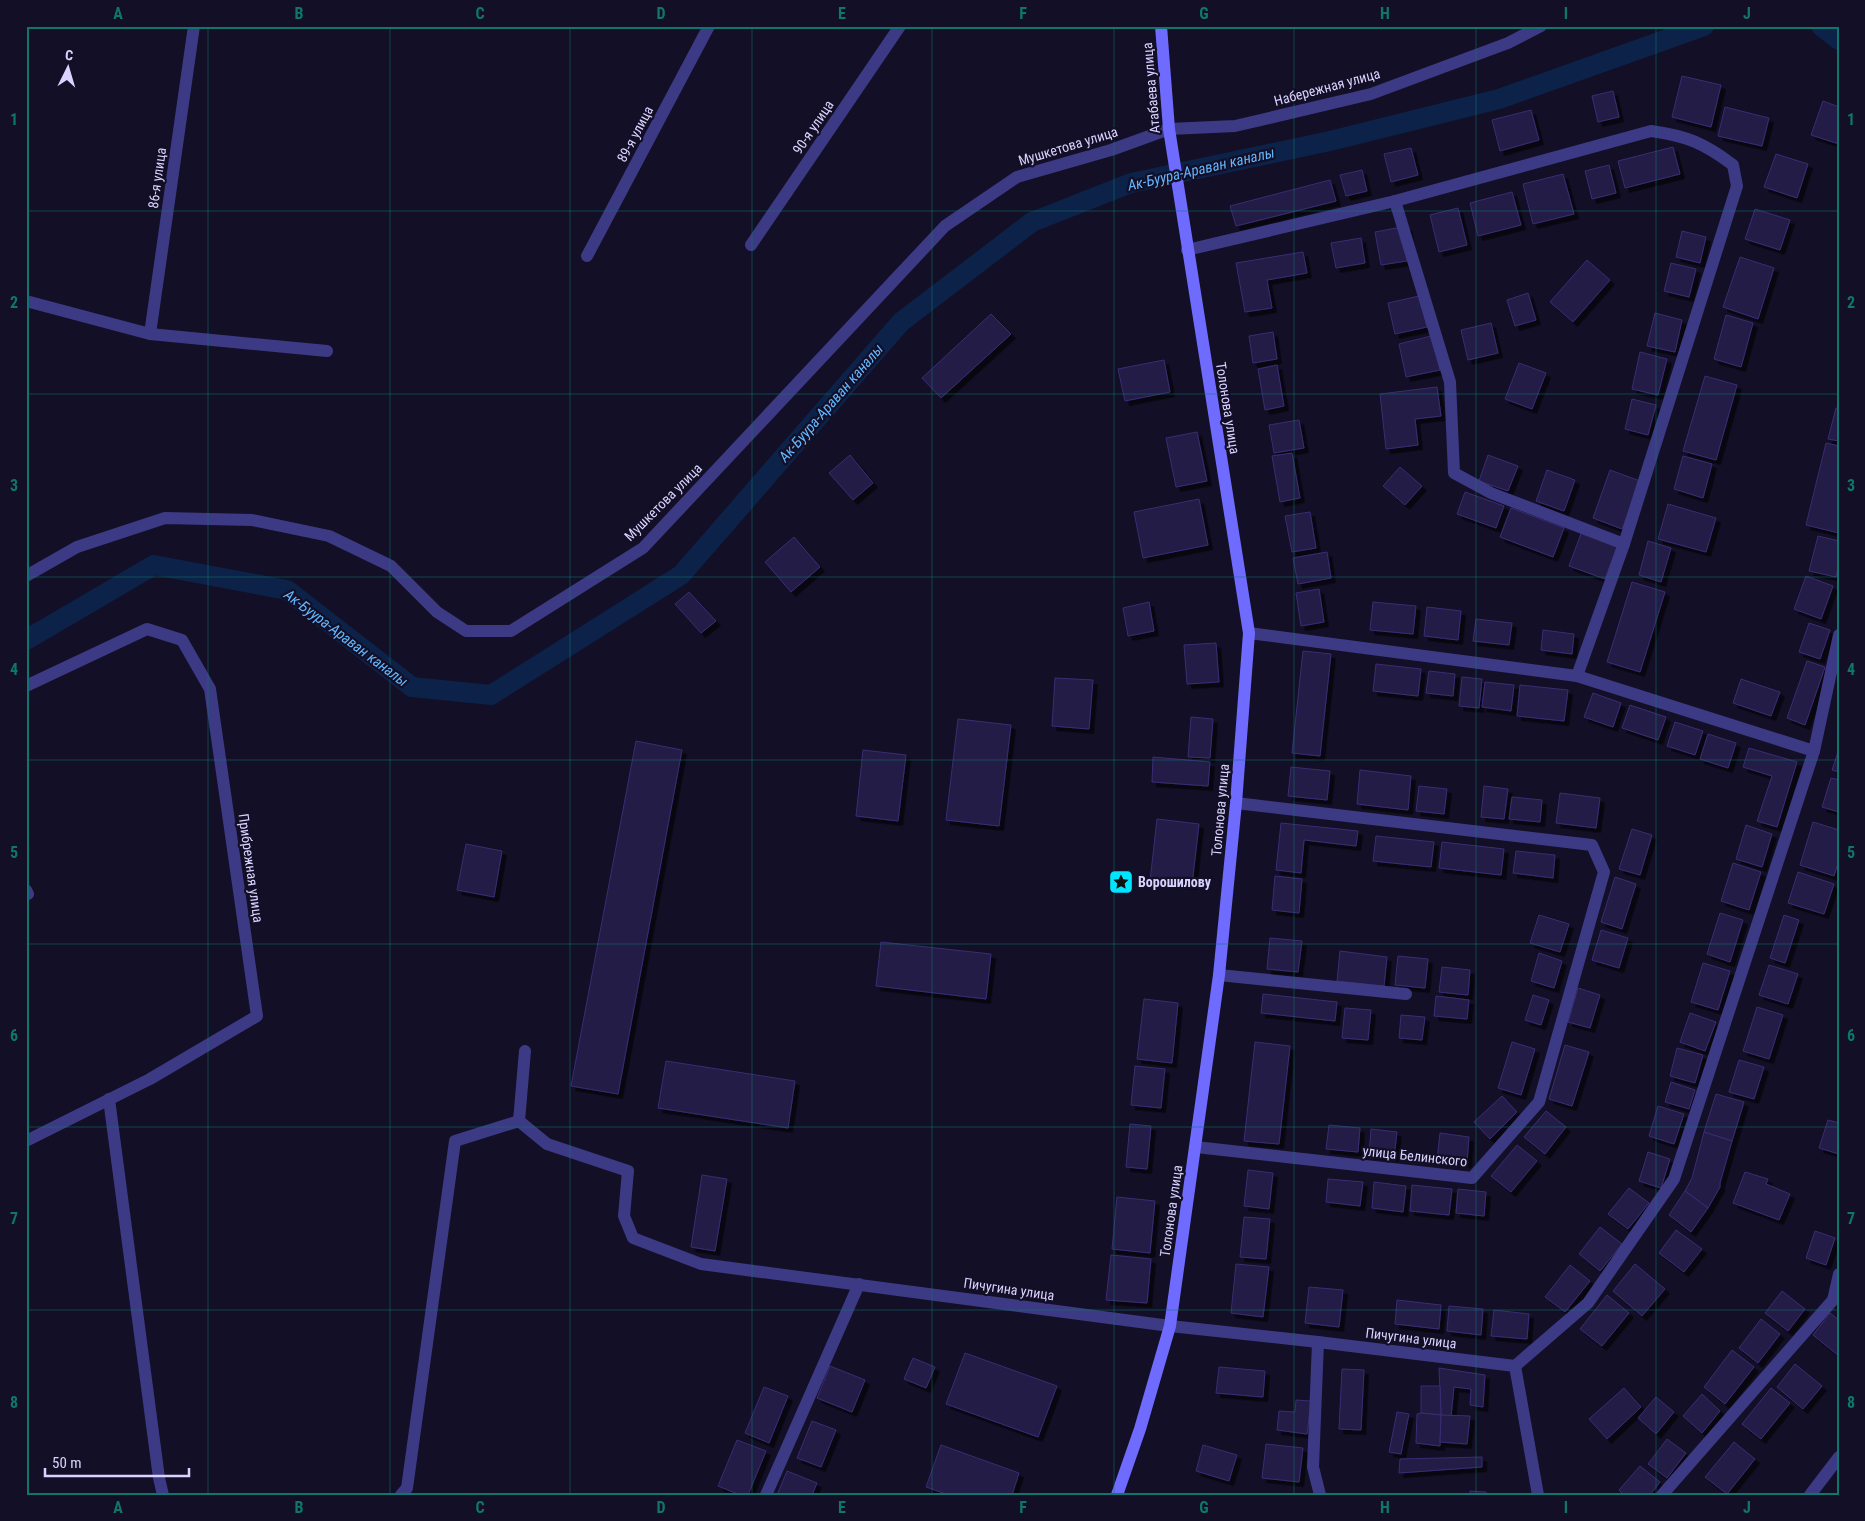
<svg xmlns="http://www.w3.org/2000/svg" width="1865" height="1521" font-family="'Roboto Condensed',sans-serif">
  <defs>
    <filter id="shadow"><feDropShadow dx="4.5" dy="4.5" stdDeviation="0" flood-color="#0009"/></filter>
  </defs>
  <rect width="100%" height="100%" fill="#130f26"/>
  <g fill="none" stroke-linecap="round" stroke-linejoin="round">
    <!-- canal -->
    <g stroke="#0c2248" stroke-width="20">
      <polyline points="1821,26 1839,40"/>
      <polyline points="26,640 154,565 287,590 412,687 491,695 681,575 901,322 1032,222 1131,183 1330,141 1499,99 1704,26"/>
    </g>
  </g>
  <!-- building -->
  <g fill="#241b47" stroke="#3b2d73" filter="url(#shadow)">
    <polygon points="1682,76 1721,85 1711,127 1672,117"/>
    <polygon points="1613,91 1619,117 1598,122 1592,96"/>
    <polygon points="1823,101 1839,107 1839,144 1811,135"/>
    <polygon points="1725,107 1769,118 1762,146 1718,136"/>
    <polygon points="1531,110 1539,140 1500,151 1492,120"/>
    <polygon points="1673,147 1680,174 1625,188 1618,161"/>
    <polygon points="1411,148 1418,175 1391,182 1384,154"/>
    <polygon points="1776,154 1808,164 1797,198 1764,187"/>
    <polygon points="1609,165 1616,193 1592,199 1585,171"/>
    <polygon points="1362,170 1367,191 1346,196 1340,175"/>
    <polygon points="1563,174 1574,214 1533,224 1523,184"/>
    <polygon points="1330,180 1336,201 1236,226 1230,206"/>
    <polygon points="1512,192 1521,225 1478,236 1470,203"/>
    <polygon points="1458,208 1467,245 1439,252 1430,215"/>
    <polygon points="1755,209 1790,220 1780,250 1745,239"/>
    <polygon points="1407,226 1413,260 1381,265 1375,232"/>
    <polygon points="1682,231 1706,237 1700,263 1676,257"/>
    <polygon points="1361,238 1365,263 1336,268 1331,243"/>
    <polygon points="1303,252 1307,273 1267,280 1272,308 1245,312 1236,263"/>
    <polygon points="1740,257 1774,268 1758,319 1723,307"/>
    <polygon points="1587,260 1610,280 1573,322 1550,302"/>
    <polygon points="1671,263 1696,269 1689,297 1664,291"/>
    <polygon points="1528,293 1536,320 1515,326 1507,300"/>
    <polygon points="1419,296 1427,327 1395,334 1388,303"/>
    <polygon points="1655,313 1682,320 1675,352 1647,346"/>
    <polygon points="991,314 1011,334 941,398 922,378"/>
    <polygon points="1726,315 1753,323 1741,367 1714,359"/>
    <polygon points="1491,323 1498,353 1468,360 1461,330"/>
    <polygon points="1273,332 1277,359 1253,363 1249,336"/>
    <polygon points="1431,336 1440,370 1406,377 1399,344"/>
    <polygon points="1640,352 1667,359 1658,395 1632,389"/>
    <polygon points="1164,360 1170,392 1125,401 1118,369"/>
    <polygon points="1519,363 1546,373 1532,409 1505,399"/>
    <polygon points="1277,365 1284,406 1265,410 1258,369"/>
    <polygon points="1705,376 1737,385 1716,460 1683,451"/>
    <polygon points="1437,387 1441,416 1415,419 1418,445 1386,449 1380,394"/>
    <polygon points="1632,399 1656,405 1648,435 1625,429"/>
    <polygon points="1836,408 1839,409 1839,441 1828,439"/>
    <polygon points="1299,420 1304,448 1274,453 1269,425"/>
    <polygon points="1197,432 1207,481 1176,487 1166,438"/>
    <polygon points="1826,443 1839,446 1839,533 1806,525"/>
    <polygon points="1292,453 1300,498 1280,502 1272,456"/>
    <polygon points="850,455 873,483 853,500 829,473"/>
    <polygon points="1488,455 1518,466 1508,491 1479,481"/>
    <polygon points="1683,456 1712,464 1703,498 1674,489"/>
    <polygon points="1400,467 1422,486 1405,505 1383,486"/>
    <polygon points="1547,470 1575,480 1564,511 1536,501"/>
    <polygon points="1610,470 1640,481 1622,529 1593,518"/>
    <polygon points="1465,492 1504,506 1496,528 1457,514"/>
    <polygon points="1199,499 1208,545 1143,558 1134,512"/>
    <polygon points="1668,504 1716,518 1706,552 1658,539"/>
    <polygon points="1511,508 1564,528 1553,557 1500,537"/>
    <polygon points="1310,512 1316,548 1292,552 1285,516"/>
    <polygon points="1582,531 1618,544 1605,579 1569,566"/>
    <polygon points="1818,536 1839,541 1839,563 1836,577 1809,571"/>
    <polygon points="794,537 820,567 791,592 765,562"/>
    <polygon points="1648,541 1671,548 1661,582 1639,575"/>
    <polygon points="1327,552 1331,578 1298,584 1293,558"/>
    <polygon points="1806,576 1833,586 1821,619 1794,609"/>
    <polygon points="1632,582 1665,592 1640,672 1607,662"/>
    <polygon points="1319,589 1324,622 1301,626 1296,593"/>
    <polygon points="689,592 716,621 701,633 675,604"/>
    <polygon points="1149,602 1154,631 1128,636 1123,608"/>
    <polygon points="1373,602 1416,606 1413,634 1370,630"/>
    <polygon points="1427,607 1461,611 1458,640 1424,636"/>
    <polygon points="1476,619 1512,623 1509,645 1473,641"/>
    <polygon points="1809,623 1830,630 1820,659 1799,652"/>
    <polygon points="1543,630 1574,634 1572,654 1541,650"/>
    <polygon points="1216,643 1219,682 1187,684 1184,645"/>
    <polygon points="1303,651 1331,654 1320,756 1292,753"/>
    <polygon points="1807,661 1825,667 1805,725 1787,718"/>
    <polygon points="1376,664 1421,669 1418,696 1373,691"/>
    <polygon points="1429,671 1455,674 1453,696 1426,693"/>
    <polygon points="1462,677 1482,679 1479,708 1459,706"/>
    <polygon points="1055,678 1093,680 1089,729 1052,726"/>
    <polygon points="1741,679 1780,692 1771,716 1733,703"/>
    <polygon points="1485,682 1514,685 1511,711 1482,707"/>
    <polygon points="1520,685 1568,690 1564,721 1517,716"/>
    <polygon points="1593,693 1621,703 1613,727 1584,717"/>
    <polygon points="1630,705 1666,717 1658,740 1622,728"/>
    <polygon points="1191,717 1213,719 1210,758 1188,757"/>
    <polygon points="958,719 1011,725 999,826 946,820"/>
    <polygon points="1675,722 1703,731 1695,755 1667,746"/>
    <polygon points="1708,734 1736,743 1728,768 1700,759"/>
    <polygon points="636,741 682,750 618,1094 571,1086"/>
    <polygon points="1749,748 1797,762 1777,827 1757,821 1772,776 1743,767"/>
    <polygon points="1839,749 1839,772 1832,770"/>
    <polygon points="863,750 906,755 898,821 856,816"/>
    <polygon points="1153,757 1210,762 1208,786 1152,782"/>
    <polygon points="1291,767 1330,771 1327,800 1288,796"/>
    <polygon points="1360,770 1411,776 1408,810 1357,804"/>
    <polygon points="1831,778 1839,780 1839,812 1822,807"/>
    <polygon points="1419,786 1447,789 1444,814 1416,811"/>
    <polygon points="1484,786 1508,789 1504,819 1481,817"/>
    <polygon points="1560,793 1600,798 1596,828 1556,823"/>
    <polygon points="1512,797 1542,800 1540,822 1509,819"/>
    <polygon points="1157,819 1199,824 1192,885 1150,881"/>
    <polygon points="1813,822 1839,830 1839,860 1834,876 1800,865"/>
    <polygon points="1281,823 1358,831 1356,846 1304,840 1301,873 1276,870"/>
    <polygon points="1746,825 1772,834 1762,867 1736,859"/>
    <polygon points="1632,829 1652,835 1640,875 1619,869"/>
    <polygon points="1376,836 1434,842 1431,867 1373,861"/>
    <polygon points="1442,842 1504,849 1501,875 1439,868"/>
    <polygon points="466,844 502,851 494,897 457,890"/>
    <polygon points="1516,851 1555,855 1553,878 1513,873"/>
    <polygon points="1733,863 1761,872 1749,910 1721,901"/>
    <polygon points="1798,872 1834,884 1824,914 1788,903"/>
    <polygon points="1275,876 1302,879 1299,913 1272,910"/>
    <polygon points="1615,877 1636,884 1622,929 1601,922"/>
    <polygon points="1720,913 1743,920 1730,962 1707,954"/>
    <polygon points="1539,915 1569,924 1560,952 1530,943"/>
    <polygon points="1784,915 1799,920 1785,963 1770,958"/>
    <polygon points="1601,930 1628,938 1619,968 1592,960"/>
    <polygon points="1270,938 1302,941 1298,972 1267,969"/>
    <polygon points="881,942 991,954 986,999 876,986"/>
    <polygon points="1340,951 1387,957 1384,986 1337,981"/>
    <polygon points="1539,953 1562,961 1554,988 1531,981"/>
    <polygon points="1398,956 1428,959 1425,988 1395,985"/>
    <polygon points="1703,963 1730,971 1718,1010 1691,1002"/>
    <polygon points="1769,965 1798,974 1788,1004 1759,995"/>
    <polygon points="1442,967 1470,970 1468,995 1439,992"/>
    <polygon points="1578,988 1600,995 1590,1028 1568,1022"/>
    <polygon points="1263,994 1337,1002 1335,1021 1261,1013"/>
    <polygon points="1533,995 1549,1000 1541,1025 1525,1020"/>
    <polygon points="1436,996 1469,1000 1467,1019 1434,1016"/>
    <polygon points="1144,999 1178,1003 1172,1063 1137,1059"/>
    <polygon points="1757,1007 1783,1015 1769,1059 1743,1051"/>
    <polygon points="1345,1008 1371,1010 1368,1040 1342,1038"/>
    <polygon points="1690,1013 1716,1022 1705,1051 1680,1042"/>
    <polygon points="1401,1015 1425,1017 1422,1040 1399,1038"/>
    <polygon points="1255,1042 1290,1046 1279,1144 1244,1141"/>
    <polygon points="1512,1042 1535,1049 1521,1095 1498,1088"/>
    <polygon points="1565,1045 1589,1052 1572,1106 1549,1099"/>
    <polygon points="1677,1048 1703,1055 1695,1083 1670,1076"/>
    <polygon points="1739,1060 1764,1067 1754,1099 1729,1092"/>
    <polygon points="666,1061 795,1081 788,1128 658,1108"/>
    <polygon points="1135,1066 1165,1069 1161,1108 1131,1105"/>
    <polygon points="1671,1082 1695,1090 1689,1109 1665,1102"/>
    <polygon points="1716,1094 1744,1102 1732,1141 1704,1132"/>
    <polygon points="1502,1096 1517,1112 1490,1139 1474,1122"/>
    <polygon points="1658,1106 1684,1114 1674,1144 1649,1136"/>
    <polygon points="1546,1111 1566,1127 1545,1154 1524,1137"/>
    <polygon points="1828,1120 1839,1123 1839,1154 1819,1148"/>
    <polygon points="1130,1124 1151,1126 1147,1169 1126,1167"/>
    <polygon points="1329,1125 1360,1128 1358,1152 1326,1149"/>
    <polygon points="1371,1129 1397,1132 1394,1157 1369,1154"/>
    <polygon points="1704,1132 1732,1141 1720,1183 1720,1187 1708,1208 1685,1191 1692,1178"/>
    <polygon points="1440,1133 1469,1137 1467,1163 1437,1160"/>
    <polygon points="1517,1145 1537,1161 1511,1192 1491,1176"/>
    <polygon points="1648,1152 1670,1159 1661,1188 1639,1181"/>
    <polygon points="1248,1170 1273,1173 1269,1209 1244,1206"/>
    <polygon points="1745,1172 1768,1179 1766,1184 1790,1194 1779,1220 1733,1203"/>
    <polygon points="702,1175 727,1179 715,1251 691,1247"/>
    <polygon points="1328,1179 1363,1182 1360,1206 1326,1202"/>
    <polygon points="1374,1182 1406,1186 1403,1212 1372,1208"/>
    <polygon points="1412,1185 1452,1189 1449,1215 1410,1211"/>
    <polygon points="1629,1188 1649,1203 1628,1229 1608,1214"/>
    <polygon points="1458,1189 1486,1192 1484,1216 1456,1213"/>
    <polygon points="1685,1191 1708,1208 1691,1232 1669,1215"/>
    <polygon points="1117,1197 1155,1201 1150,1253 1112,1249"/>
    <polygon points="1244,1217 1270,1219 1266,1259 1240,1257"/>
    <polygon points="1600,1227 1622,1244 1600,1271 1579,1254"/>
    <polygon points="1676,1230 1702,1249 1684,1272 1659,1253"/>
    <polygon points="1815,1231 1835,1238 1826,1265 1806,1258"/>
    <polygon points="1111,1255 1151,1259 1147,1303 1106,1300"/>
    <polygon points="1236,1264 1269,1267 1263,1317 1231,1313"/>
    <polygon points="1635,1264 1665,1289 1642,1316 1613,1291"/>
    <polygon points="1570,1265 1590,1281 1565,1312 1545,1297"/>
    <polygon points="1309,1287 1343,1290 1339,1327 1305,1323"/>
    <polygon points="1782,1291 1805,1309 1788,1331 1765,1313"/>
    <polygon points="1607,1295 1629,1313 1602,1346 1580,1329"/>
    <polygon points="1397,1300 1441,1305 1439,1329 1395,1324"/>
    <polygon points="1449,1306 1483,1309 1481,1335 1447,1331"/>
    <polygon points="1494,1310 1529,1314 1527,1339 1491,1336"/>
    <polygon points="1830,1313 1839,1320 1839,1356 1813,1335"/>
    <polygon points="1761,1319 1780,1334 1758,1363 1739,1348"/>
    <polygon points="1732,1350 1754,1367 1725,1404 1704,1387"/>
    <polygon points="965,1353 1057,1386 1038,1437 946,1404"/>
    <polygon points="913,1358 935,1367 926,1388 904,1379"/>
    <polygon points="1795,1364 1822,1386 1803,1409 1777,1387"/>
    <polygon points="830,1366 865,1380 852,1412 817,1398"/>
    <polygon points="1219,1367 1265,1371 1263,1397 1216,1393"/>
    <polygon points="1439,1368 1485,1375 1483,1407 1470,1405 1471,1389 1454,1387 1451,1417 1441,1415"/>
    <polygon points="1342,1369 1364,1370 1361,1430 1339,1429"/>
    <polygon points="1421,1386 1440,1386 1441,1415 1421,1413"/>
    <polygon points="764,1387 788,1396 769,1443 745,1433"/>
    <polygon points="1624,1388 1641,1407 1607,1439 1589,1419"/>
    <polygon points="1771,1388 1790,1403 1761,1439 1742,1424"/>
    <polygon points="1702,1394 1720,1411 1702,1433 1683,1416"/>
    <polygon points="1656,1397 1674,1412 1656,1434 1638,1418"/>
    <polygon points="1296,1400 1311,1401 1307,1434 1277,1430 1279,1411 1295,1412"/>
    <polygon points="1397,1412 1409,1414 1401,1454 1389,1452"/>
    <polygon points="1421,1413 1441,1415 1440,1446 1416,1443 1417,1414"/>
    <polygon points="1441,1415 1470,1416 1467,1444 1440,1442"/>
    <polygon points="812,1421 836,1430 821,1467 797,1458"/>
    <polygon points="1667,1439 1686,1453 1667,1478 1648,1464"/>
    <polygon points="737,1440 766,1451 748,1495 740,1495 718,1486"/>
    <polygon points="1734,1442 1755,1459 1727,1494 1705,1477"/>
    <polygon points="1266,1444 1303,1448 1299,1482 1262,1478"/>
    <polygon points="941,1445 1019,1473 1012,1495 949,1495 926,1487"/>
    <polygon points="1203,1445 1237,1455 1229,1481 1196,1471"/>
    <polygon points="1482,1457 1482,1467 1399,1473 1400,1459"/>
    <polygon points="1640,1466 1660,1482 1650,1495 1624,1495 1619,1490"/>
    <polygon points="787,1471 817,1483 812,1495 777,1495"/>
    <polygon points="1470,1491 1486,1492 1486,1495 1470,1495"/>
  </g>
  <g fill="none" stroke-linecap="round" stroke-linejoin="round">
    <!-- street -->
    <g stroke="#3d3a85" stroke-width="12">
      <polyline points="1395,201 1450,382 1454,473 1491,493 1624,544"/>
      <polyline points="751,245 900,26"/>
      <path d="M 1187,250 L 1395,201 L 1651,131 C 1687,136 1704,143 1733,165 L 1737,186 L 1624,544 L 1577,676"/>
      <polyline points="587,256 709,26"/>
      <polyline points="26,301 150,334 327,351"/>
      <polyline points="150,334 194,26"/>
      <polyline points="26,576 77,547 165,518 252,520 329,536 391,566 437,612 466,631 511,631 643,548 945,226 1017,177 1111,150 1169,129 1235,126 1371,94 1508,43 1541,26"/>
      <polyline points="1249,633 1577,676 1814,751"/>
      <polyline points="26,686 147,629 182,640 210,689 257,1016 150,1079 26,1141"/>
      <polyline points="26,890 28,894"/>
      <polyline points="1219,975 1406,994"/>
      <polyline points="525,1051 519,1121 547,1144 628,1171 624,1216 633,1238 701,1264 1170,1326 1318,1342 1515,1366"/>
      <polyline points="109,1099 159,1478 163,1495"/>
      <polyline points="1196,1147 1472,1178 1539,1102 1604,872 1592,845 1236,803"/>
      <polyline points="1318,1342 1313,1467 1320,1495"/>
      <polyline points="1515,1366 1588,1303 1674,1179 1814,751 1839,635"/>
      <polyline points="1515,1366 1538,1495"/>
      <polyline points="401,1495 407,1488 455,1141 519,1121"/>
      <polyline points="766,1495 859,1284"/>
      <polyline points="1662,1495 1833,1300 1839,1274"/>
      <polyline points="1810,1495 1839,1457"/>
    </g>
    <!-- secondary -->
    <polyline stroke="#6f6bff" stroke-width="12" points="1117,1495 1140,1429 1170,1326 1219,975 1236,803 1249,633 1169,129 1161,26"/>
  </g>
  <!-- grid -->
  <path fill="none" stroke="#0f766e" stroke-width="1" stroke-opacity="0.55" d="M 208,26 L 208,1495M 390,26 L 390,1495M 570,26 L 570,1495M 752,26 L 752,1495M 932,26 L 932,1495M 1114,26 L 1114,1495M 1294,26 L 1294,1495M 1476,26 L 1476,1495M 1656,26 L 1656,1495M 26,211 L 1839,211M 26,394 L 1839,394M 26,577 L 1839,577M 26,760 L 1839,760M 26,944 L 1839,944M 26,1127 L 1839,1127M 26,1310 L 1839,1310"/>
  <!-- icons -->
  <defs>
    <symbol id="sight-square" viewBox="-11 -11 22 22"><rect x="-9" y="-9" width="18" height="18" rx="4" fill="#00e5ff" stroke="#130f26"/><path d="M0-6L1.8-2.2L6-1.7L2.9 1.2L3.7 5.4L0 3.3L-3.7 5.4L-2.9 1.2L-6-1.7L-1.8-2.2Z" fill="#111"/></symbol>
  </defs>
  <g fill-rule="evenodd">
    <use href="#sight-square" x="1107" y="868" width="28" height="28"/>
  </g>
  <g text-anchor="middle" stroke-width="4.5" stroke-linejoin="round" paint-order="stroke">
    <!-- street labels -->
    <g font-size="14" fill="#d9d4ff" stroke="#130f26">
      <text transform="translate(1327 87) rotate(-15)" y="5">Набережная улица</text>
      <text transform="translate(1151 88) rotate(-95)" y="5">Атабаева улица</text>
      <text transform="translate(813 127) rotate(-56)" y="5">90-я улица</text>
      <text transform="translate(635 134) rotate(-62)" y="5">89-я улица</text>
      <text transform="translate(1068 146) rotate(-17)" y="5">Мушкетова улица</text>
      <text transform="translate(157 178) rotate(-82)" y="5">86-я улица</text>
      <text transform="translate(1228 408) rotate(81)" y="5">Толонова улица</text>
      <text transform="translate(663 502) rotate(-45)" y="5">Мушкетова улица</text>
      <text transform="translate(1220 810) rotate(-85)" y="5">Толонова улица</text>
      <text transform="translate(251 868) rotate(82)" y="5">Прибрежная улица</text>
      <text transform="translate(1415 1156) rotate(6)" y="5">улица Белинского</text>
      <text transform="translate(1171 1211) rotate(-82)" y="5">Толонова улица</text>
      <text transform="translate(1009 1289) rotate(8)" y="5">Пичугина улица</text>
      <text transform="translate(1411 1338) rotate(7)" y="5">Пичугина улица</text>
    </g>
    <!-- poi labels -->
    <g font-size="14" font-weight="bold" fill="#d9d4ff" stroke="#130f26" text-anchor="start">
      <text x="1138" y="887">Ворошилову</text>
    </g>
    <!-- water labels -->
    <g font-size="15" font-style="italic" fill="#62b6ff" stroke="#130f26">
      <text transform="translate(1201 169) rotate(-13)" y="5">Ак-Буура-Араван каналы</text>
      <text transform="translate(831 403) rotate(-49)" y="5">Ак-Буура-Араван каналы</text>
      <text transform="translate(346 638) rotate(37)" y="5">Ак-Буура-Араван каналы</text>
    </g>
  </g>
  <!-- border -->
  <rect width="1865" height="1521" fill="none" stroke="#130f26" stroke-width="55"/>
  <!-- north arrow -->
  <g transform="translate(68 68) rotate(5)" stroke="#130f26" stroke-width="4" paint-order="stroke">
  <path d="M0-4L9 19L0 12L-9 19Z" fill="#d9d4ff"/>
  <text y="-8" font-size="14" font-weight="bold" text-anchor="middle" fill="#d9d4ff">С</text>
  </g>
  <!-- scale -->
  <path d="M45 1468v8h144v-8" fill="none" stroke="#d9d4ff" stroke-width="2.5"/>
  <text x="52" y="1468" font-size="15" fill="#d9d4ff" stroke="#130f26" stroke-width="4" paint-order="stroke">50 m</text>
  <rect x="28" y="28" width="1810" height="1466" fill="none" stroke="#0f766e" stroke-width="2"/>
  <g font-size="16" text-anchor="middle" font-weight="bold" fill="#0f766e">
    <text x="118" y="19">A</text>
    <text x="299" y="19">B</text>
    <text x="480" y="19">C</text>
    <text x="661" y="19">D</text>
    <text x="842" y="19">E</text>
    <text x="1023" y="19">F</text>
    <text x="1204" y="19">G</text>
    <text x="1385" y="19">H</text>
    <text x="1566" y="19">I</text>
    <text x="1747" y="19">J</text>
    <text x="14" y="125">1</text>
    <text x="1851" y="125">1</text>
    <text x="14" y="308">2</text>
    <text x="1851" y="308">2</text>
    <text x="14" y="491">3</text>
    <text x="1851" y="491">3</text>
    <text x="14" y="675">4</text>
    <text x="1851" y="675">4</text>
    <text x="14" y="858">5</text>
    <text x="1851" y="858">5</text>
    <text x="14" y="1041">6</text>
    <text x="1851" y="1041">6</text>
    <text x="14" y="1224">7</text>
    <text x="1851" y="1224">7</text>
    <text x="14" y="1408">8</text>
    <text x="1851" y="1408">8</text>
    <text x="118" y="1513">A</text>
    <text x="299" y="1513">B</text>
    <text x="480" y="1513">C</text>
    <text x="661" y="1513">D</text>
    <text x="842" y="1513">E</text>
    <text x="1023" y="1513">F</text>
    <text x="1204" y="1513">G</text>
    <text x="1385" y="1513">H</text>
    <text x="1566" y="1513">I</text>
    <text x="1747" y="1513">J</text>
  </g>
</svg>
